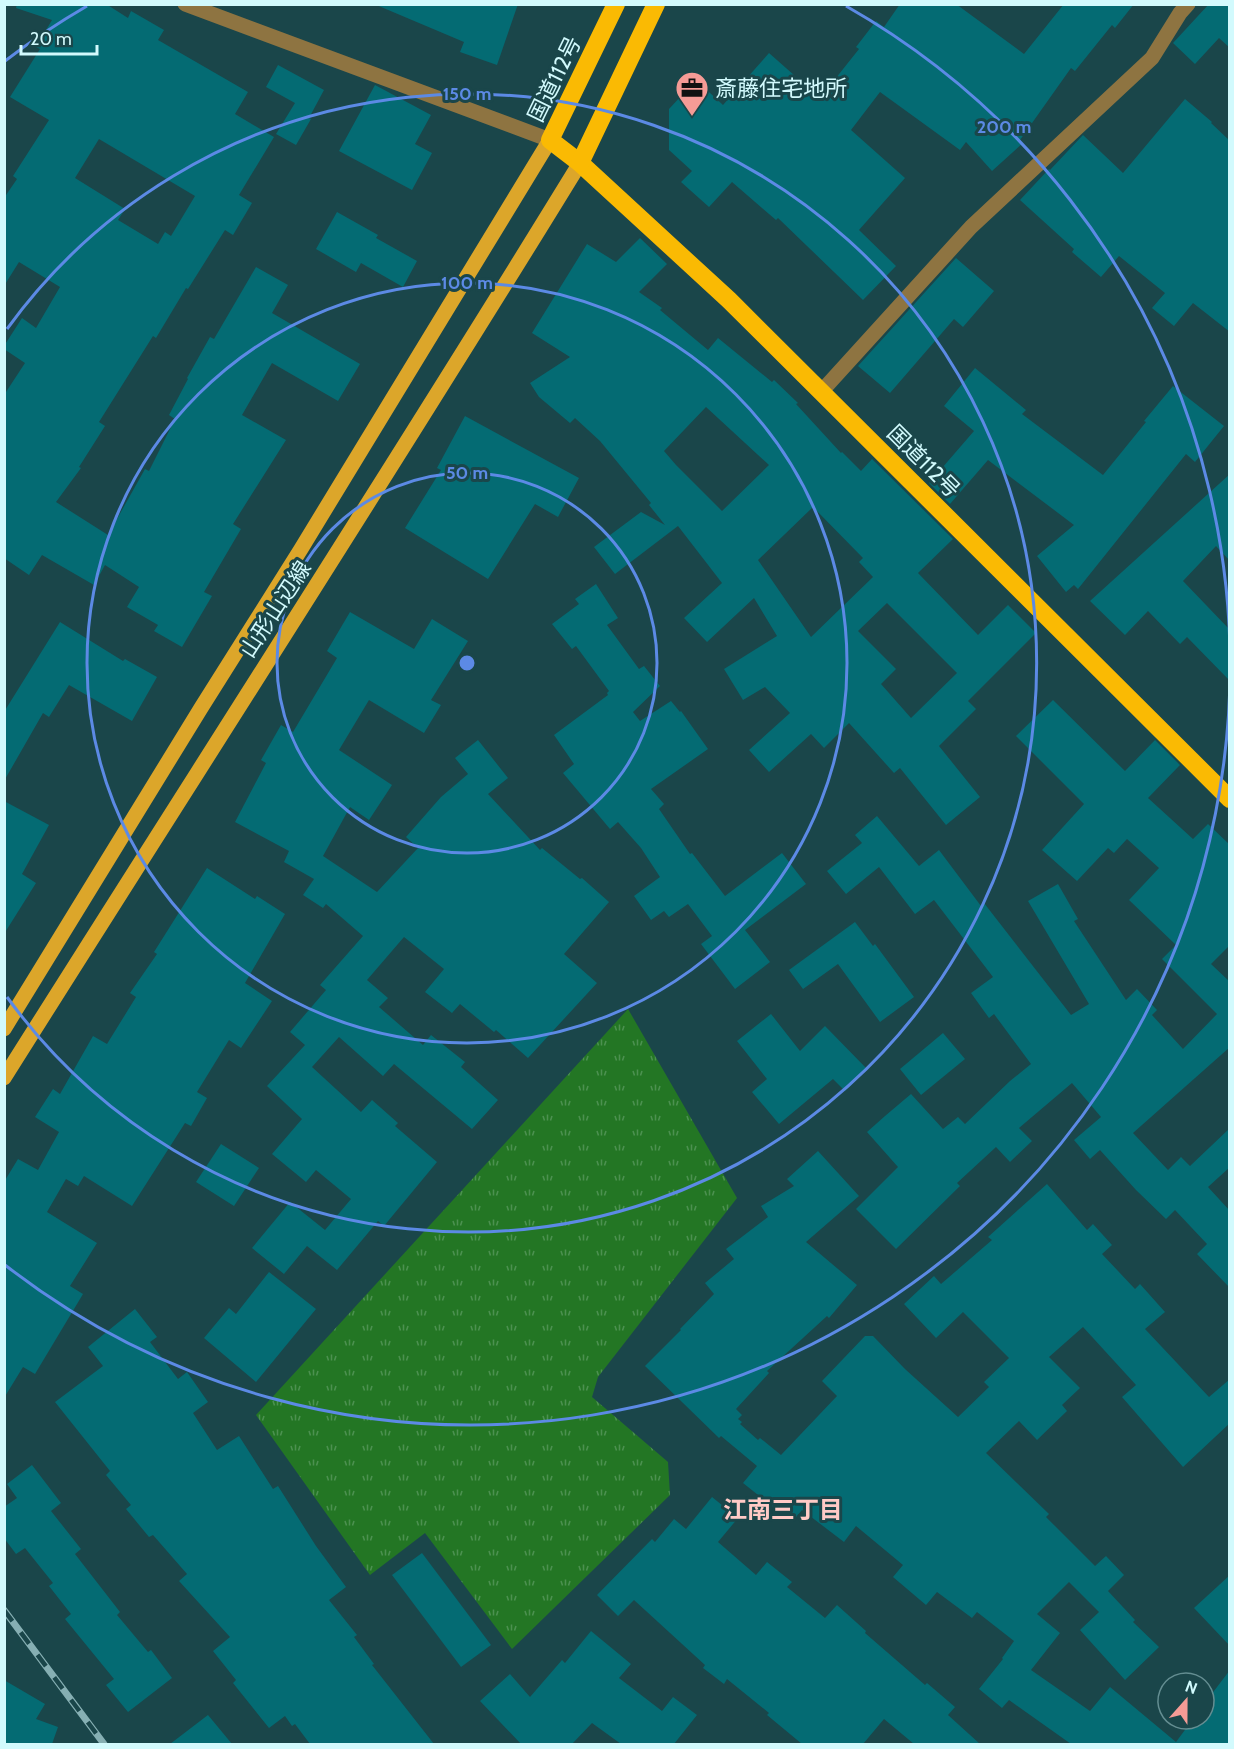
<svg xmlns="http://www.w3.org/2000/svg" width="1234" height="1749" font-family="Cabin,'Noto Sans JP',sans-serif">
  <defs>
    <pattern id="park-tufts" width="24" height="20" patternUnits="userSpaceOnUse" patternTransform="scale(1.5)"><rect width="24" height="20" fill="#237624"/><path d="M3 7l-1-3M5 7V3M7 7l1-3M15 17l-1-3M17 17v-4M19 17l1-3" fill="none" stroke="#4c9150"/></pattern>
  </defs>
  <rect width="100%" height="100%" fill="#1a464a"/>
  <!-- park -->
  <polygon fill="url(#park-tufts)" points="628,1009 737,1198 598,1377 592,1397 668,1462 670,1495 512,1649 425,1533 370,1575 256,1415"/>
  <!-- building -->
  <g fill="#046b73" fill-rule="evenodd">
    <path d="M 17,4 L 106,4 L 128,18 L 131,11 L 164,30 L 158,40 L 248,92 L 235,114 L 274,137 L 239,195 L 252,203 L 233,235 L 225,230 L 188,289 L 186,288 L 156,338 L 153,336 L 99,422 L 105,426 L 79,467 L 81,468 L 56,502 L 108,535 L 145,469 L 149,471 L 175,419 L 169,415 L 188,379 L 187,378 L 210,337 L 214,339 L 256,267 L 288,285 L 272,313 L 360,364 L 338,401 L 272,363 L 242,415 L 286,440 L 233,524 L 241,529 L 204,592 L 212,596 L 182,647 L 154,631 L 158,625 L 127,607 L 139,587 L 105,565 L 94,585 L 42,555 L 29,575 L 4,558 L 4,395 L 25,363 L 4,349 L 4,346 L 22,318 L 36,328 L 60,287 L 19,262 L 4,286 L 4,198 L 17,179 L 13,176 L 49,120 L 10,97 L 40,49 L 36,47 L 52,20 L 16,8 ZM 99,139 L 195,196 L 171,236 L 165,232 L 158,244 L 118,220 L 125,209 L 75,178 Z"/>
    <polygon points="374,4 518,4 497,65 460,52 464,42"/>
    <polygon points="900,4 956,4 1024,54 1064,4 1134,4 1115,28 1112,25 1075,71 1071,68 1020,140 1023,143 992,171 966,142 960,150 880,92 851,130 905,178 859,230 896,266 863,300 778,218 776,220 732,182 709,207 681,182 692,171 669,150 669,109 696,80 723,105 769,53 820,98 859,49 856,47 876,21 884,27"/>
    <polygon points="1209,4 1230,4 1230,48 1219,38 1195,64 1173,43"/>
    <polygon points="278,65 324,90 309,118 311,119 296,145 276,134 295,103 266,87"/>
    <polygon points="375,85 431,115 415,144 432,153 412,190 339,151"/>
    <polygon points="1185,99 1212,122 1211,123 1230,141 1230,332 1193,303 1174,326 1152,308 1165,293 1119,256 1101,277 1072,252 1074,249 1020,200 1049,169 1050,170 1083,135 1123,173"/>
    <polygon points="337,212 378,235 376,238 417,261 403,287 361,263 356,272 316,249"/>
    <path d="M 640,238 L 667,264 L 639,292 L 662,308 L 660,310 L 708,350 L 718,338 L 772,382 L 774,380 L 798,403 L 796,404 L 841,453 L 842,452 L 861,471 L 872,459 L 953,539 L 918,573 L 978,635 L 1008,605 L 1036,633 L 968,701 L 976,709 L 939,746 L 980,797 L 946,825 L 900,768 L 894,773 L 849,723 L 824,748 L 811,734 L 769,772 L 749,750 L 790,713 L 765,687 L 743,700 L 724,669 L 777,636 L 754,598 L 707,642 L 684,618 L 722,583 L 678,526 L 615,574 L 594,547 L 641,512 L 665,525 L 649,505 L 651,503 L 600,441 L 575,418 L 570,423 L 539,397 L 530,383 L 570,357 L 532,333 L 587,244 L 616,262 ZM 706,407 L 769,465 L 722,511 L 676,465 L 664,451 ZM 813,507 L 863,558 L 859,562 L 873,577 L 811,637 L 758,560 ZM 887,603 L 957,673 L 911,718 L 881,684 L 896,669 L 858,631 Z"/>
    <polygon points="956,258 994,291 963,327 954,319 890,393 858,366"/>
    <polygon points="975,368 1026,410 1022,414 1103,475 1146,422 1144,421 1173,386 1224,426 1195,462 1186,454 1078,589 1074,585 1066,592 1037,556 1074,525 988,460 950,504 929,483 974,431 944,406"/>
    <polygon points="465,416 579,478 558,517 535,504 488,579 405,528 441,470 437,468"/>
    <polygon points="1230,474 1230,561 1216,546 1183,581 1230,630 1230,681 1187,637 1180,644 1148,611 1125,635 1090,601"/>
    <polygon points="596,584 618,618 607,625 639,669 644,666 660,686 633,712 640,721 671,701 680,712 681,711 708,749 651,789 664,804 659,809 690,854 692,853 725,896 782,853 806,884 745,930 770,962 735,989 701,944 712,936 688,904 669,917 664,911 651,920 634,896 660,877 641,848 618,822 610,829 563,773 574,764 554,735 608,695 607,693 609,691 576,646 572,649 552,624 579,604 575,599"/>
    <polygon points="350,612 414,649 432,619 468,641 431,700 441,705 424,733 369,700 339,750 392,785 369,820 350,807 323,856 377,892 418,848 406,837 441,797 468,774 455,758 478,740 508,778 488,794 540,850 542,848 580,879 582,878 609,902 564,954 597,983 528,1058 496,1030 494,1032 460,1004 452,1013 425,992 444,969 404,937 367,980 388,998 379,1007 423,1045 431,1035 465,1062 461,1067 498,1100 472,1129 394,1064 383,1076 339,1037 312,1067 361,1112 372,1100 398,1123 395,1126 437,1162 384,1226 378,1221 337,1270 307,1246 284,1274 252,1248 290,1202 325,1230 351,1199 316,1170 306,1182 272,1154 302,1119 267,1086 305,1045 290,1032 326,990 320,985 363,936 326,904 323,908 303,895 314,879 284,862 289,851 235,822 266,763 261,760 281,725 293,732 337,658 327,651"/>
    <polygon points="60,622 123,661 125,659 157,677 132,721 69,685 49,717 43,713 4,781 4,712"/>
    <polygon points="1053,700 1125,771 1155,740 1180,765 1148,798 1193,839 1208,824 1230,845 1230,945 1211,964 1230,982 1230,1047 1133,1133 1168,1170 1181,1157 1190,1166 1230,1128 1230,1167 1208,1187 1230,1211 1230,1288 1197,1254 1207,1244 1175,1210 1166,1219 1136,1190 1100,1150 1090,1159 1074,1140 1101,1117 1072,1083 1019,1128 1032,1141 1010,1162 996,1147 957,1183 960,1186 896,1249 856,1209 898,1167 867,1132 885,1116 911,1094 943,1129 958,1117 965,1124 1010,1081 1031,1064 994,1014 989,1018 971,993 993,977 934,900 915,914 879,867 846,894 827,871 862,843 855,835 877,816 919,866 939,850 981,906 984,903 1071,1015 1089,1004 1028,901 1058,884 1078,919 1074,921 1126,1000 1137,989 1157,1010 1152,1015 1183,1049 1217,1014 1162,959 1176,945 1129,900 1159,868 1127,839 1114,853 1108,848 1077,881 1042,850 1084,804 1016,736"/>
    <polygon points="4,801 49,825 22,874 36,883 4,934"/>
    <polygon points="207,868 255,899 257,896 285,914 245,983 272,1001 241,1048 229,1040 197,1092 207,1098 191,1126 185,1123 132,1206 84,1176 78,1186 66,1179 47,1212 97,1243 70,1286 83,1294 35,1374 23,1367 4,1398 4,1182 18,1159 38,1170 59,1132 35,1117 53,1089 60,1094 93,1036 107,1044 136,997 130,993 157,954 154,952"/>
    <polygon points="855,922 873,946 875,944 914,997 880,1022 838,964 803,989 789,970"/>
    <polygon points="771,1014 800,1051 825,1026 867,1069 845,1091 833,1079 779,1124 752,1092 767,1079 737,1041"/>
    <polygon points="943,1033 965,1059 921,1095 900,1069"/>
    <polygon points="221,1144 259,1168 234,1206 196,1182"/>
    <polygon points="818,1151 859,1196 806,1242 857,1285 829,1318 827,1316 767,1371 769,1373 736,1409 742,1415 738,1419 742,1422 740,1424 758,1440 760,1438 781,1455 837,1396 822,1381 865,1336 873,1336 905,1369 958,1417 989,1387 984,1382 1009,1358 963,1312 936,1338 904,1304 934,1276 941,1284 992,1240 988,1237 1047,1184 1087,1230 1093,1224 1112,1245 1102,1254 1135,1289 1140,1284 1165,1312 1145,1329 1209,1397 1230,1379 1230,1423 1183,1467 1122,1397 1136,1385 1083,1327 1049,1357 1080,1388 1062,1405 1067,1411 1037,1440 1019,1421 986,1453 1049,1514 1046,1517 1095,1566 1106,1556 1124,1575 1108,1591 1135,1620 1133,1622 1159,1647 1125,1680 1080,1630 1099,1612 1069,1582 1037,1614 1060,1633 1031,1670 1090,1711 1110,1687 1176,1742 1193,1719 1204,1719 1204,1704 1230,1670 1230,1744 1071,1744 1009,1700 1002,1708 979,1689 1003,1659 1002,1658 1014,1641 977,1612 972,1618 937,1592 926,1605 893,1577 903,1565 856,1526 844,1542 802,1510 792,1522 743,1483 757,1466 721,1436 719,1438 645,1366 681,1330 680,1329 714,1294 705,1283 734,1259 726,1249 768,1217 761,1206 794,1186 787,1179"/>
    <polygon points="269,1272 316,1309 256,1382 204,1338 229,1308 236,1314"/>
    <polygon points="135,1309 157,1337 150,1342 178,1379 187,1372 208,1402 193,1413 217,1450 239,1436 273,1489 278,1486 316,1546 346,1587 329,1600 357,1635 354,1637 374,1664 372,1665 434,1744 310,1744 295,1724 292,1726 285,1716 269,1728 233,1683 236,1680 213,1651 230,1637 179,1581 187,1574 153,1535 149,1537 126,1509 131,1505 106,1475 110,1471 55,1402 103,1366 88,1347"/>
    <polygon points="32,1465 61,1503 51,1511 81,1549 75,1554 120,1612 117,1615 148,1652 151,1650 172,1678 128,1712 106,1685 114,1679 65,1619 71,1614 49,1586 53,1583 25,1548 16,1554 4,1538 4,1507 17,1498 7,1484"/>
    <polygon points="712,1497 738,1518 718,1542 756,1575 767,1562 792,1582 787,1587 825,1618 837,1605 866,1631 865,1633 925,1685 927,1683 955,1707 948,1715 980,1744 914,1744 884,1719 863,1744 802,1744 767,1715 769,1713 727,1679 724,1684 703,1668 705,1665 634,1600 618,1616 597,1595 652,1539 655,1542 674,1519 686,1529"/>
    <polygon points="422,1553 491,1645 461,1667 392,1575"/>
    <polygon points="1230,1575 1230,1646 1194,1608"/>
    <polygon points="591,1631 631,1664 619,1678 662,1711 673,1697 697,1715 674,1744 621,1744 592,1723 572,1744 521,1744 480,1701 510,1674 530,1697 562,1660 565,1663"/>
    <polygon points="4,1680 45,1704 36,1719 58,1727 52,1744 4,1744"/>
    <polygon points="208,1715 232,1744 170,1744"/>
  </g>
  <g fill="none" stroke-linecap="round" stroke-linejoin="round">
    <!-- street -->
    <g stroke="#8e7441" stroke-width="15">
      <polyline points="185,4 550,140"/>
      <polyline points="821,392 971,227 1152,58 1180,13 1188,4"/>
    </g>
    <!-- primary -->
    <g stroke="#dca62a" stroke-width="15">
      <polyline points="4,1029 201,708 301,549 550,140"/>
      <path d="M 4,1078 C 196,773 392,470 580,163"/>
    </g>
    <!-- highway -->
    <g stroke="#faba03" stroke-width="18">
      <polyline points="616,4 550,140 580,163 729,300 1230,799"/>
      <polyline points="580,163 656,4"/>
    </g>
    <defs>
      <polyline id="rail" points="4,1610 104,1744"/>
    </defs>
    <!-- rail casing -->
    <use href="#rail" stroke="#86afb3" stroke-width="7"/>
    <!-- rail -->
    <use href="#rail" stroke="#1a464a" stroke-width="4.5" stroke-dasharray="14" stroke-linecap="butt"/>
  </g>
  <!-- distance rings -->
  <g fill="none" stroke="#5c8ae5" stroke-width="3">
    <circle cx="467" cy="663" r="190"/>
    <circle cx="467" cy="663" r="380"/>
    <path d="M7 329A569 569 0 1 1 7 997"/>
    <path d="M5 61A759 759 0 0 1 87 6M846 6A759 759 0 1 1 5 1265"/>
  </g>
  <!-- icons -->
  <defs>
    <symbol id="office-pin" viewBox="-11 -11 22 30"><path d="M0 17L-7.5 6A9.5 9.5 0 1 1 7.5 6Z" fill="#f59b96" stroke="#1a464a"/><path d="M-6-3h4V-5.5h4V-3h4V5H-6ZM-1-4.5V-3h2v-1.5ZM-6 0V1H6V0Z" fill="#111"/></symbol>
  </defs>
  <g fill-rule="evenodd">
    <use href="#office-pin" x="673" y="69" width="38" height="52"/>
  </g>
  <g text-anchor="middle" stroke-width="6" stroke-linejoin="round" paint-order="stroke">
    <!-- street labels -->
    <g font-size="22" fill="#d2fafd" stroke="#1a464a">
      <text transform="translate(554 79) rotate(-64)" y="8">国道112号</text>
      <text transform="translate(924 461) rotate(45)" y="8">国道112号</text>
      <text transform="translate(275 609) rotate(-57)" y="8">山形山辺線</text>
    </g>
    <!-- poi labels -->
    <g font-size="22" fill="#d2fafd" stroke="#1a464a" text-anchor="start">
      <text x="715" y="96">斎藤住宅地所</text>
    </g>
    <!-- neighbourhood labels -->
    <g font-size="24" font-weight="bold" fill="#ffcac6" stroke="#1a464a">
      <text x="783" y="1518">江南三丁目</text>
    </g>
  </g>
  <circle cx="467" cy="663" r="9" fill="#5c8ae5" stroke="#1a464a" stroke-width="3"/>
  <g font-size="18" text-anchor="middle" font-weight="bold" fill="#5c8ae5" stroke="#1a464a" stroke-width="6" stroke-linejoin="round" paint-order="stroke">
    <text x="467" y="100">150 m</text>
    <text x="1004" y="133">200 m</text>
    <text x="467" y="289">100 m</text>
    <text x="467" y="479">50 m</text>
  </g>
  <!-- border -->
  <rect width="1234" height="1749" fill="none" stroke="#d2fafd" stroke-width="12"/>
  <!-- north arrow -->
  <g transform="translate(1186 1701) rotate(21)"><circle r="28" fill="#1a464a" stroke="#648e92" stroke-width="1.5"/>
  <path d="M0-4.5L10 22L0 15L-10 22Z" fill="#f59b96"/>
  <text y="-9" font-size="16" font-weight="bold" text-anchor="middle" fill="#d2fafd">N</text>
  </g>
  <!-- scale -->
  <path d="M21 45v9h76v-9" fill="none" stroke="#d2fafd" stroke-width="3"/>
  <text x="30" y="45" font-size="18" fill="#d2fafd" stroke="#1a464a" stroke-width="4.5" paint-order="stroke">20 m</text>
</svg>
